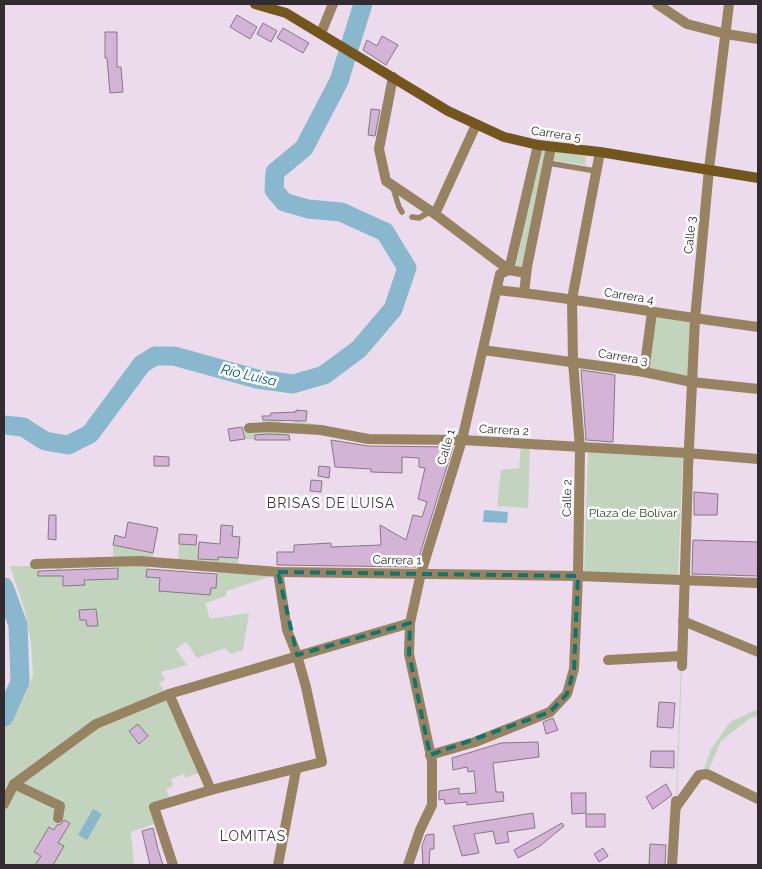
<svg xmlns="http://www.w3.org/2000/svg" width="762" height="869" font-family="Raleway,sans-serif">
  <rect width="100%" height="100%" fill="#ebdbec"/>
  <!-- green -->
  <g fill="#c3d4be">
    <polygon points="539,150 546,152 522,268 516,267"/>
    <polygon points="554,151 586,156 585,165 552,160"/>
    <polygon points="654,315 691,322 689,377 647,370"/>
    <polygon points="296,410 295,420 323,426 289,431 290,440 245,439 243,427 263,425 262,416 279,415 281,417 281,425 293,424 293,412"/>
    <polygon points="521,445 530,445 528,508 497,506 501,470 519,468"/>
    <polygon points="588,451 683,455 678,576 584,572"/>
    <polygon points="179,544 199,545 198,555 238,558 239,566 178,562"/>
    <polygon points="113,545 153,553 153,560 113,561"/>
    <polygon points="148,564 146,576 160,578 159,591 210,595 211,588 216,588 217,570 272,576 226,591 226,596 205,603 210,619 249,613 243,650 231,654 225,648 197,658 186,642 176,649 187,665 161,672 165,680 159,683 168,696 199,773 185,778 184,774 171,779 173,786 166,789 170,800 152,806 157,823 131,832 134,865 4,865 4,721 24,698 33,675 31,643 25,611 10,566 38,566 38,576 56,575 56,566 62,566 63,586 84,585 84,580 118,579 118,565"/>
    <polygon points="681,666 682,666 677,795 676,795"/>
    <polygon points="756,710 758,710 758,716 750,718 721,741 708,771 703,772 711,749 730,722"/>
  </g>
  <!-- water -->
  <g fill="#89b7ce">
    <polygon points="484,510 508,512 507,523 483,522"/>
    <polygon points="93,809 102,814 87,840 78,835"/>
  </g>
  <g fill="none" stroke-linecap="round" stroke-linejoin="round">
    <!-- river -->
    <g stroke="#89b7ce" stroke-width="19">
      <polyline points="4,425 23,427 45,441 68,445 90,434 142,364 155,356 174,356 257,379 293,384 324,375 359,349 393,309 407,268 385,232 341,212 308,209 284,202 274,190 275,172 304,148 339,81 363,4"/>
      <polyline points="4,587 18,625 20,682 4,717"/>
    </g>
  </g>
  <!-- building -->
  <g fill="#d4b4d6" stroke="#867786">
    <polygon points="237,15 257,27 250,39 230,27"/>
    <polygon points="263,23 277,31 271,42 257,34"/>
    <polygon points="283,28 309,43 303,53 277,38"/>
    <polygon points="105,32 117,32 117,67 121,67 123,92 110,93 107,58 105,58"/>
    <polygon points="382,36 398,45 386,65 363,50 367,40 377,46"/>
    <polygon points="371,109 380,110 375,136 368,135"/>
    <polygon points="581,370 615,375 613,442 586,440"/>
    <polygon points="296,410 307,411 306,421 263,420 262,416 270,416 271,413 296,412"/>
    <polygon points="242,427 245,439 230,441 228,429"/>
    <polygon points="269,434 289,435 290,440 255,440 255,435"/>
    <polygon points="331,440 368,446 453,447 416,567 277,565 277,552 294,552 294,545 331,543 331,547 381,545 380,525 406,540 413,515 422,517 427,502 418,499 425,468 419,467 419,458 402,457 402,473 371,472 371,469 335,467"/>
    <polygon points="154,456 169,457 169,466 154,466"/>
    <polygon points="319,466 330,467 329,478 318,476"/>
    <polygon points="311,480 322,481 321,492 310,491"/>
    <polygon points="694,492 718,494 717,515 694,515"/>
    <polygon points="49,515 56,515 56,540 48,539"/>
    <polygon points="128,522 158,528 153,553 113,545 115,535 125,538"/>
    <polygon points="221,525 233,526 232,536 240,537 238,558 218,557 218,560 198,559 199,542 220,544"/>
    <polygon points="179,534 197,535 196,545 179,544"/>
    <polygon points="693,540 758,542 758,576 692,574"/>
    <polygon points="118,568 118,579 84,580 85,585 63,586 63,576 38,576 38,571"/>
    <polygon points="147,569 217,574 216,588 211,588 210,595 159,591 160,578 146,577"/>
    <polygon points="96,609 98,626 87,626 86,620 80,620 79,610"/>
    <polygon points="659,702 675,703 673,728 657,727"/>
    <polygon points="553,718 558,730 546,734 543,722"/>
    <polygon points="138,724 148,736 139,744 129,731"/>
    <polygon points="538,742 539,757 493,763 496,792 503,792 504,801 467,805 467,802 445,804 444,799 439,800 439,791 459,788 459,794 476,793 474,771 468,772 467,767 453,770 452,758 501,743"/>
    <polygon points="651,751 674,751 674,768 650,767"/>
    <polygon points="666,784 672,795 653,809 646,797"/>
    <polygon points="571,793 586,793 586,813 572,814"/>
    <polygon points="533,813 535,828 507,832 509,842 496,844 493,831 474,834 479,853 462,856 453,826"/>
    <rect x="586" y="814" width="19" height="13"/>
    <polygon points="64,820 70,823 58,843 64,846 53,865 35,865 41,856 34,852 49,827 54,830 57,825 61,824"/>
    <polygon points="562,823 564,826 540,846 518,858 514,850"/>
    <polygon points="153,828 158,849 163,865 150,865 142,831"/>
    <polygon points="434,834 434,849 430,849 429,865 423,865 422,846 426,835"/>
    <polygon points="650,844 666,845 665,865 649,865"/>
    <polygon points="603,848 608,856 599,862 594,854"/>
  </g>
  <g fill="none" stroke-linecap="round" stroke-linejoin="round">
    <!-- service -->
    <g stroke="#978261" stroke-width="5.5">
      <polyline points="548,163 596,171"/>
      <polyline points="393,188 399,207 402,212"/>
      <polyline points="412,217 419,218 431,211"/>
    </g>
    <!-- minor -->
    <g stroke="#978261" stroke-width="10">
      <polyline points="657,4 687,24 726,34 758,39"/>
      <polyline points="321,33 333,4"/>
      <polyline points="393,77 379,149 386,181 435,214 509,270 526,273"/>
      <polyline points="435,214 476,125"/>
      <path d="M 497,290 C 584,299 671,316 758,327"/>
      <polyline points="524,293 527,267 551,147"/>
      <polyline points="483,350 644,372 692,382 758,389"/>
      <polyline points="644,372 652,312"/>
      <polyline points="249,428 269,427 321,430 368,439 462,440 687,453 758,459"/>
      <polyline points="688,469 695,319 709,169 729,4"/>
      <polyline points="35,564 139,561 278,572 578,576 758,583"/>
      <polyline points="683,621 758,652"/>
      <polyline points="608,660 682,656"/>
      <polyline points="682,666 688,473"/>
      <polyline points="169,694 211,790"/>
      <polyline points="430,755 475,742 550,712 567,694 574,669 578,576 580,447 573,362 572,299 600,152"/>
      <polyline points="14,784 60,806 58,818"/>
      <polyline points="4,804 14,784 96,724 169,694 410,623"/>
      <polyline points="676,807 699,775 707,774 758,799"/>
      <polyline points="173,865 154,807 211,790 322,762 306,687 297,655 287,630 278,572"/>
      <polyline points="278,865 296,770"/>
      <polyline points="408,865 420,830 432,805 432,761 409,654 410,623 421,573 462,440 500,274 509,270 538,145"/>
      <polyline points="672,865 676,801"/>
    </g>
    <!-- secondary -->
    <polyline stroke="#73551e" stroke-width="10" points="255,4 286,13 448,111 504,137 538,145 600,152 758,178"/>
  </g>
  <!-- marked area -->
  <path fill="none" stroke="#0f766e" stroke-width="4" stroke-dasharray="10 6" stroke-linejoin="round" d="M 278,572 L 578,576 L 574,669 L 567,694 L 550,712 L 430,755 L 409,654 L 410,623 L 297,655 Z"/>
  <g text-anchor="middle" stroke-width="5" stroke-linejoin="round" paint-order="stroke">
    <!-- street labels -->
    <g font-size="12" fill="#322c32" stroke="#fff">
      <text transform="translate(556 134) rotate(8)" y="4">Carrera 5</text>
      <text transform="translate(690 235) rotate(-85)" y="4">Calle 3</text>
      <text transform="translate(629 296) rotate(9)" y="4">Carrera 4</text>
      <text transform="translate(623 357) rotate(9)" y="4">Carrera 3</text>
      <text transform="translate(504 430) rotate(3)" y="4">Carrera 2</text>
      <text transform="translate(446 447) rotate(-74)" y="4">Calle 1</text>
      <text transform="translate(567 498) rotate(-89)" y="4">Calle 2</text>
      <text transform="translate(397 560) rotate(1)" y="4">Carrera 1</text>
    </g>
    <!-- park labels -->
    <g font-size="12" fill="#224917" stroke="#fff">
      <text x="633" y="517">Plaza de Bolívar</text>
    </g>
    <!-- water labels -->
    <g font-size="14" font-style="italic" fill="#066080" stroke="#fff">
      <text transform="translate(249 375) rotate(13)" y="5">Río Luisa</text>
    </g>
    <!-- neighbourhood labels -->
    <g font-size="14" letter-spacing="1" fill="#413441" stroke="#fff">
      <text x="331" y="508">BRISAS DE LUISA</text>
      <text x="253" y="841">LOMITAS</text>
    </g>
  </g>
  <!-- border -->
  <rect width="762" height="869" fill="none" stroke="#322c32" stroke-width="10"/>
</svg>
